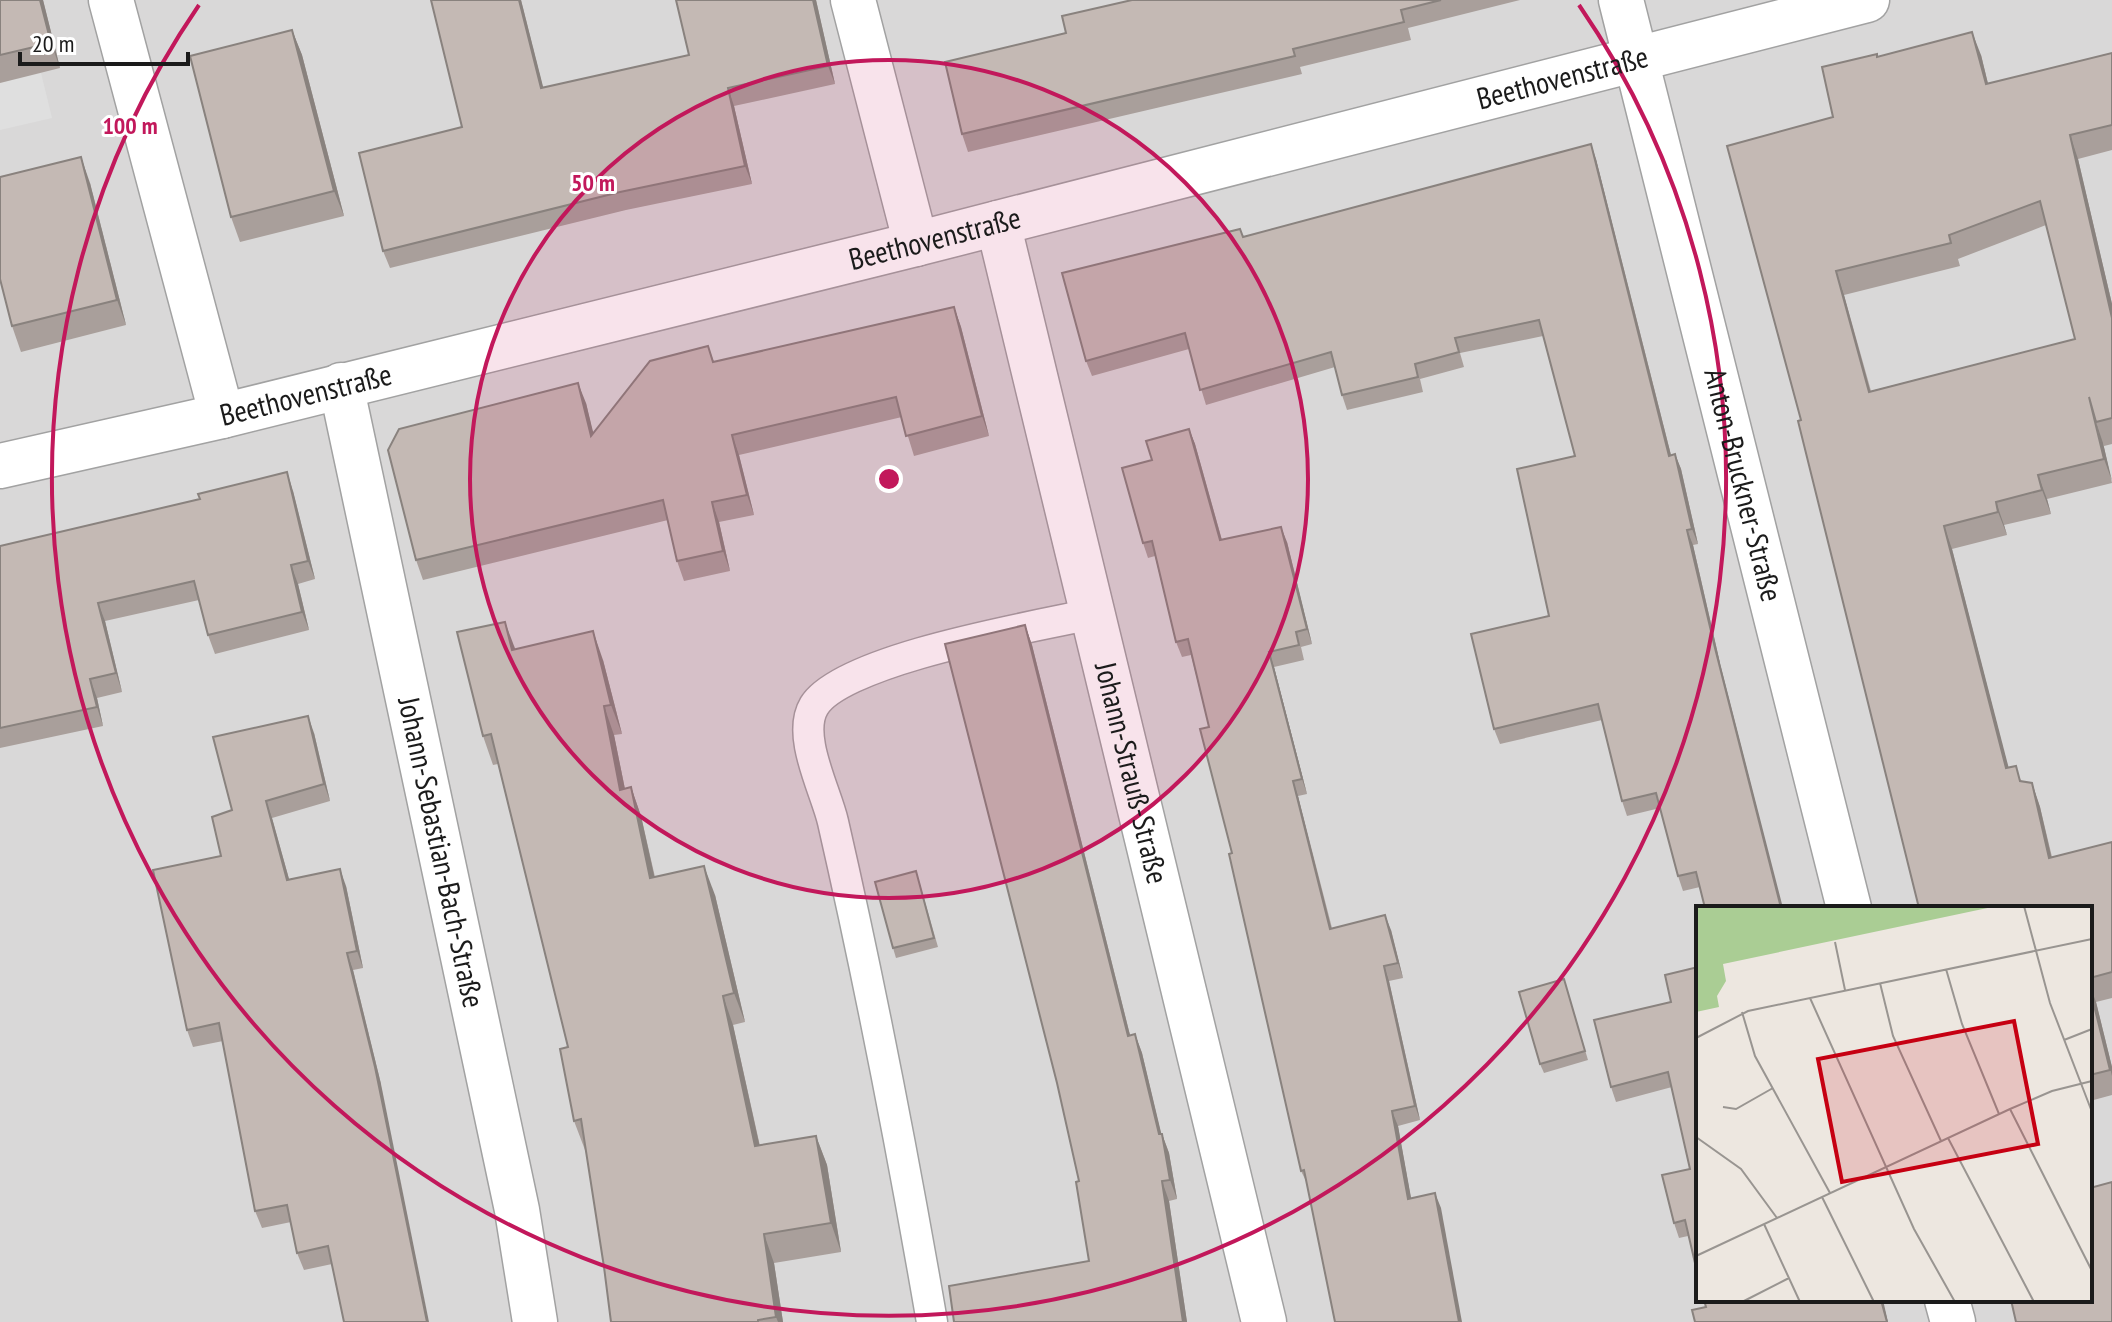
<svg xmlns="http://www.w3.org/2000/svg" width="2112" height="1322" font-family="'PT Sans Narrow',sans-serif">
  <rect width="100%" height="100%" fill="#ede7e0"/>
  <!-- residential -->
  <path fill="#d9d8d8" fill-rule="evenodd" d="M 0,0 L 2112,0 L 2112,1322 L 0,1322 ZM 1698,908 L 2090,908 L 2090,1300 L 1698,1300 Z"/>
  <!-- parking -->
  <polygon fill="#dfdfdf" points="41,73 52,118 0,130 0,83"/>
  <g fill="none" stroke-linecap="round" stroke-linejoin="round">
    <defs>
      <path id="lane" d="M 932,1322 C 903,1154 871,988 833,822 C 826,791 796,736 814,706 C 842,659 1037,626 1092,614"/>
      <g id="street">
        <polyline points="111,0 222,416"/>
        <polyline points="853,0 916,244"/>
        <path id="s1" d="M 1621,0 L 1849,908"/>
        <path id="s2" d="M 998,223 L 1264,1322"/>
        <path id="s3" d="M 341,385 L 517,1210 L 535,1322"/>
        <path id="s4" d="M 0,466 L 222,416 L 916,244 L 1867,0"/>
        <polyline points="1947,1300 1953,1322"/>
      </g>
    </defs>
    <!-- lane casing -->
    <use href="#lane" stroke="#a2a2a2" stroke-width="33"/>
    <!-- street casing -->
    <use href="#street" stroke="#a2a2a2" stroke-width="47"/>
    <!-- lane -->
    <use href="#lane" stroke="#fff" stroke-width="30"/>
    <!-- street -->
    <use href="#street" stroke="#fff" stroke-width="44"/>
  </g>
  <!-- wall -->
  <g fill="#a99f9b" fill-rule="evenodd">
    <polygon points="0,0 43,0 60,68 0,83"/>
    <polygon points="431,0 521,0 543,88 689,55 816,0 835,84 734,106 752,184 626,210 390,268 383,251 462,127"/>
    <polygon points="1132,0 1520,0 1408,28 1411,40 1300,67 1302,74 968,152 962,134 1066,33"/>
    <polygon points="292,30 302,55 344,216 240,242 231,217"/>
    <path d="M 2112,53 L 2112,150 L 2078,159 L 2112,304 L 2112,444 L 2104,446 L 2103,443 L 2112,483 L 2047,499 L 2051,514 L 2004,525 L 2007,535 L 1952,549 L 2008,768 L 2022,781 L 2032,783 L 2040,807 L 2052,857 L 2112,842 L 2112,998 L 2096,1002 L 2112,1067 L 2112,1095 L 2090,1101 L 2090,908 L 1919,908 L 1801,420 L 1833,117 L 1878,57 L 1981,55 L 1988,84 ZM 2046,225 L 2075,339 L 1871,391 L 1844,295 L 1960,266 L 1958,259 Z"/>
    <polygon points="1596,159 1671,455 1675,454 1681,469 1698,544 1693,545 1720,663 1700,887 1683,891 1678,876 1660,808 1627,816 1622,801 1602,720 1500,744 1494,729 1549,616 1575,456 1543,336 1460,353 1464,367 1420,379 1423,392 1347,410 1342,395 1335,367 1206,405 1189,349 1092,376 1086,361 1243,237"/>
    <polygon points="90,183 126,325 21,352 12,326"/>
    <polygon points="954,307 961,327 989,436 914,456 902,417 739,455 754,515 719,522 730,571 684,581 677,561 668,520 423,580 416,560 586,403 593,434 708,346 714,362"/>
    <polygon points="1189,429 1195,444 1222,540 1287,542 1312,644 1301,647 1304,660 1274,667 1307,794 1298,796 1332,928 1391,930 1403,978 1389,981 1420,1120 1398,1126 1411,1199 1441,1208 1333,1312 1308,1185 1301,1171 1232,853 1209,727 1191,655 1182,657 1176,642 1155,556 1148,558 1143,543 1152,460"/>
    <polygon points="293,491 315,579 298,584 309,630 215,654 208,635 199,600 105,621 122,692 97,698 103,726 0,748 0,546"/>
    <polygon points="1025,625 1032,645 1130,1035 1135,1034 1142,1053 1161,1134 1162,1134 1169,1153 1177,1199 1169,1201 1187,1322 954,1322 1089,1261"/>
    <polygon points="515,649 603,660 622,734 614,735 625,789 631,787 641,816 655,877 715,895 745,1022 733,1025 760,1146 816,1136 827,1165 841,1252 774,1263 783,1322 611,1322 604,1267 586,1149 585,1150 574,1121 568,1047 498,764 493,765 483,736"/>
    <polygon points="314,733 330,801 272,818 289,879 346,886 363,968 353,970 381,1084 332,1264 304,1270 297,1253 291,1222 262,1228 255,1211 223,1041 193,1047 187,1030 221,856 232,810"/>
    <polygon points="919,881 938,947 896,958 893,948"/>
    <polygon points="1698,967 1688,1236 1679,1238 1674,1223 1690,1169 1672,1087 1616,1102 1611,1087 1671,1002"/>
    <polygon points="1564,979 1588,1060 1544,1073 1540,1064"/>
  </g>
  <!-- shaded-wall -->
  <g fill="#89827e">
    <polygon points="40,0 43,0 60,68 51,43"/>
    <polygon points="519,0 521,0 548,106 541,88"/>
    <polygon points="813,0 816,0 835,84 828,66"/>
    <polygon points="292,30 302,55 344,216 334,191"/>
    <polygon points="1972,32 1981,55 1994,108 1986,84"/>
    <polygon points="728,88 734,106 752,184 745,166"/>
    <polygon points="2070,135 2078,159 2112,304 2112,318"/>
    <polygon points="1591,144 1596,159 1675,471 1669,456"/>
    <polygon points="81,157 90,183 126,325 117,300"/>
    <polygon points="1836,271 1844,295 1877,416 1869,392"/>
    <polygon points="954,307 961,327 989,436 982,416"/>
    <polygon points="578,383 586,403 599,456 591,436"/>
    <polygon points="2096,422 2103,443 2112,481 2104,459"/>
    <polygon points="1189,429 1195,444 1226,555 1220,540"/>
    <polygon points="732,435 739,455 754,515 747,495"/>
    <polygon points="1675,454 1681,469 1698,544 1692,529"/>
    <polygon points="287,472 293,491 315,579 308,561"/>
    <polygon points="2038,475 2047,499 2051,514 2042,490"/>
    <polygon points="712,502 719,522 730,571 723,551"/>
    <polygon points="1996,502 2004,525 2007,535 1998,512"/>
    <polygon points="1944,526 1952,549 2015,792 2006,768"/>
    <polygon points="1281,527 1287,542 1312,644 1307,629"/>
    <polygon points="1687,530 1693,545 1720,663 1783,908 1781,908 1715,648"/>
    <polygon points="291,565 298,584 309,630 302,612"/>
    <polygon points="98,603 105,621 122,692 116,673"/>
    <polygon points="505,622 516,651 512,650"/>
    <polygon points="1025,625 1032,645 1135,1055 1128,1036"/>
    <polygon points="593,631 603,660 622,734 611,705"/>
    <polygon points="1269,652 1274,667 1307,794 1302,779"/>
    <polygon points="90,679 97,698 103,726 97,707"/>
    <polygon points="604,706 614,735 631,819 620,790"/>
    <polygon points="308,716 314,733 330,801 324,784"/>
    <polygon points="1293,781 1298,796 1335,943 1330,929"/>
    <polygon points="2032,783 2040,807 2057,882 2049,858"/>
    <polygon points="631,787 641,816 661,907 650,878"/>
    <polygon points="266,801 272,818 294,897 287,880"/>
    <polygon points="704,866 715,895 745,1022 734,993"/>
    <polygon points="340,869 346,886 363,968 357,951"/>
    <polygon points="1385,915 1391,930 1403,978 1398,963"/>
    <polygon points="347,953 353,970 381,1084 429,1322 427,1322"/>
    <polygon points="1384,966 1389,981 1420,1120 1415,1106"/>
    <polygon points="2090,986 2096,1002 2112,1067 2112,1076"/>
    <polygon points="723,996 733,1025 766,1175 755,1146"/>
    <polygon points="1135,1034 1142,1053 1165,1149 1162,1134 1169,1153 1177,1199 1170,1180"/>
    <polygon points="1392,1111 1398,1126 1414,1214 1408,1199"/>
    <polygon points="816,1136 827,1165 841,1252 831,1223"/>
    <polygon points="1162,1181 1169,1201 1187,1322 1183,1322"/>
    <polygon points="1435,1193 1441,1208 1462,1322 1459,1322"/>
    <polygon points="764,1234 774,1263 783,1322 778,1322 776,1317"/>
    <polygon points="1881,1300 1883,1300 1888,1322 1887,1322"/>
  </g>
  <!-- building -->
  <g fill="#c4b9b4" stroke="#89827e" stroke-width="2" fill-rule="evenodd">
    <polygon points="0,0 40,0 51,43 0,55"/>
    <polygon points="431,0 519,0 541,88 689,55 676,0 813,0 828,66 728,88 745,166 620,192 383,251 359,153 462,127"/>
    <polygon points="1132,0 1441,0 1401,10 1404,22 1293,49 1295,56 962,134 945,62 1066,33 1062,16"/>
    <polygon points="292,30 334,191 231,217 190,56"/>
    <path d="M 1972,32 L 1986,84 L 2112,53 L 2112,125 L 2070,135 L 2112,318 L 2112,418 L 2096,422 L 2089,397 L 2104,459 L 2038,475 L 2042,490 L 1996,502 L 1998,512 L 1944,526 L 2006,768 L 2016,766 L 2020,781 L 2032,783 L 2049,858 L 2112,842 L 2112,972 L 2090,978 L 2090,908 L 1919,908 L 1798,421 L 1801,420 L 1727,146 L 1833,117 L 1822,67 L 1877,54 L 1877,57 ZM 2040,201 L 2075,339 L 1869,392 L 1836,271 L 1951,243 L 1949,235 Z"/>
    <polygon points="1591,144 1669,456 1675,454 1692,529 1687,530 1715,648 1781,908 1705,908 1696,872 1678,876 1656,793 1622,801 1598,704 1494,729 1471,634 1549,616 1517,469 1575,456 1539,320 1455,338 1459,352 1415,364 1418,377 1342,395 1331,352 1200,390 1185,333 1086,361 1062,273 1240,229 1243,237"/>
    <polygon points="81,157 117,300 12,326 0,279 0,177"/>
    <polygon points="954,307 982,416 906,436 896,397 732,435 747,495 712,502 723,551 677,561 663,500 416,560 388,450 399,429 578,383 591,436 650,361 708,346 713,362"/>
    <polygon points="1189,429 1220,540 1281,527 1307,629 1296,632 1299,645 1269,652 1302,779 1293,781 1330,929 1385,915 1398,963 1384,966 1415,1106 1392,1111 1408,1199 1435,1193 1459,1322 1335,1322 1304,1170 1301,1171 1229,854 1232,853 1200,729 1209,727 1188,639 1176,642 1152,541 1143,543 1122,468 1152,460 1146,441"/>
    <polygon points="287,472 308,561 291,565 302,612 208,635 194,581 98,603 116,673 90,679 97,707 0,728 0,546 200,499 198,494"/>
    <polygon points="505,622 512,650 593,631 611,705 604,706 620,790 631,787 650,878 704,866 734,993 723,996 755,1146 816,1136 831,1223 764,1234 776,1317 758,1320 758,1322 611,1322 604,1267 581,1119 574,1121 560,1049 568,1047 491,734 483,736 457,632"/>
    <polygon points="1025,625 1128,1036 1135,1034 1159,1134 1162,1134 1170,1180 1162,1181 1183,1322 954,1322 949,1286 1089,1261 1076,1182 1079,1181 1057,1083 945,644"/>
    <polygon points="308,716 324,784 266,801 287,880 340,869 357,951 347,953 375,1067 427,1322 344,1322 328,1246 297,1253 287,1205 255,1211 219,1023 187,1030 153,870 221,856 212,817 232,810 213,737"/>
    <polygon points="916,871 934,938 893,948 875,882"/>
    <polygon points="1698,967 1698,1276 1685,1220 1674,1223 1662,1175 1690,1169 1668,1072 1611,1087 1594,1020 1671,1002 1665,975"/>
    <polygon points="1564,979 1585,1051 1540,1064 1519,992"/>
    <polygon points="2090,989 2110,1070 2090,1075"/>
    <polygon points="2112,1182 2112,1322 2016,1322 2011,1300 2090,1300 2090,1188"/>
    <polygon points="1704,1300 1881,1300 1887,1322 1695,1322 1692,1310 1706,1307"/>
  </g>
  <!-- distance rings -->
  <circle cx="889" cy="479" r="419" fill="#c2185b" fill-opacity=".12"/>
  <g fill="none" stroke="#c2185b" stroke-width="4">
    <circle cx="889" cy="479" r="419"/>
    <path d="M1579 5A837 837 0 1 1 199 5"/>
  </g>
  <g text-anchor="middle" stroke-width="6" stroke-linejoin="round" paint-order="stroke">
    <!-- street labels -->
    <g font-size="30" fill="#1b1b1b" stroke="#fff">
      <text dy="10" stroke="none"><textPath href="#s4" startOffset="1610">Beethovenstraße</textPath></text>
      <text dy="10" stroke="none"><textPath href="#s4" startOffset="962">Beethovenstraße</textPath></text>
      <text dy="10" stroke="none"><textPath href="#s4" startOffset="314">Beethovenstraße</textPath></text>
      <text dy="10" stroke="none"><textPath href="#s1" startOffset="500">Anton-Bruckner-Straße</textPath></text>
      <text dy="10" stroke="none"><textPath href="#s2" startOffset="566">Johann-Strauß-Straße</textPath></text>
      <text dy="10" stroke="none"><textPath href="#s3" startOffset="478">Johann-Sebastian-Bach-Straße</textPath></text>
    </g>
  </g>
  <!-- overview -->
  <g transform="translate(1696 906)">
    <rect width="396" height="396" fill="#ede7e0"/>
    <path d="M 0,0 L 301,0 L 27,58 L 30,75 L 21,90 L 23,101 L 0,106 Z" fill="#aacd94"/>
    <path fill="none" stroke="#999591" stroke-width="2" d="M 328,0 L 354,97 L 396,206M 139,36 L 149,84M 250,63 L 266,118 L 303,208M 184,77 L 197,130 L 245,235M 114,92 L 218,323 L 259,396M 46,106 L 59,150 L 134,287M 0,132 L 52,105 L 396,33M 368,134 L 396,123M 27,201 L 40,203 L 77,182M 314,203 L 396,365M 0,231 L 45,263 L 81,312M 252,232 L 338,396M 126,291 L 178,396M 68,318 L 104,396M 0,350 L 314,203 L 356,185 L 396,175M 46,396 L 93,372"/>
    <path fill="#c60012" fill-opacity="0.15" stroke="#c60012" stroke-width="4" d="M 318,115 L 342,238 L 146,276 L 122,153 Z"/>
    <rect width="396" height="396" fill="none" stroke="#1b1b1b" stroke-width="4"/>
  </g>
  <circle cx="889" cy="479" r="12" fill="#c2185b" stroke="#fff" stroke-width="4"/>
  <g font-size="24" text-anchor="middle" font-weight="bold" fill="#c2185b" stroke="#fff" stroke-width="6" stroke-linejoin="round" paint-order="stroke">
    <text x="130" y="134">100 m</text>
    <text x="593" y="191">50 m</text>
  </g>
  <!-- scale -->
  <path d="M20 52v12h168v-12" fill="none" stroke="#1b1b1b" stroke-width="4"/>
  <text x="32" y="52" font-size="24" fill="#1b1b1b" stroke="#ffffff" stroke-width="6" paint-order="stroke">20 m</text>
</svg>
